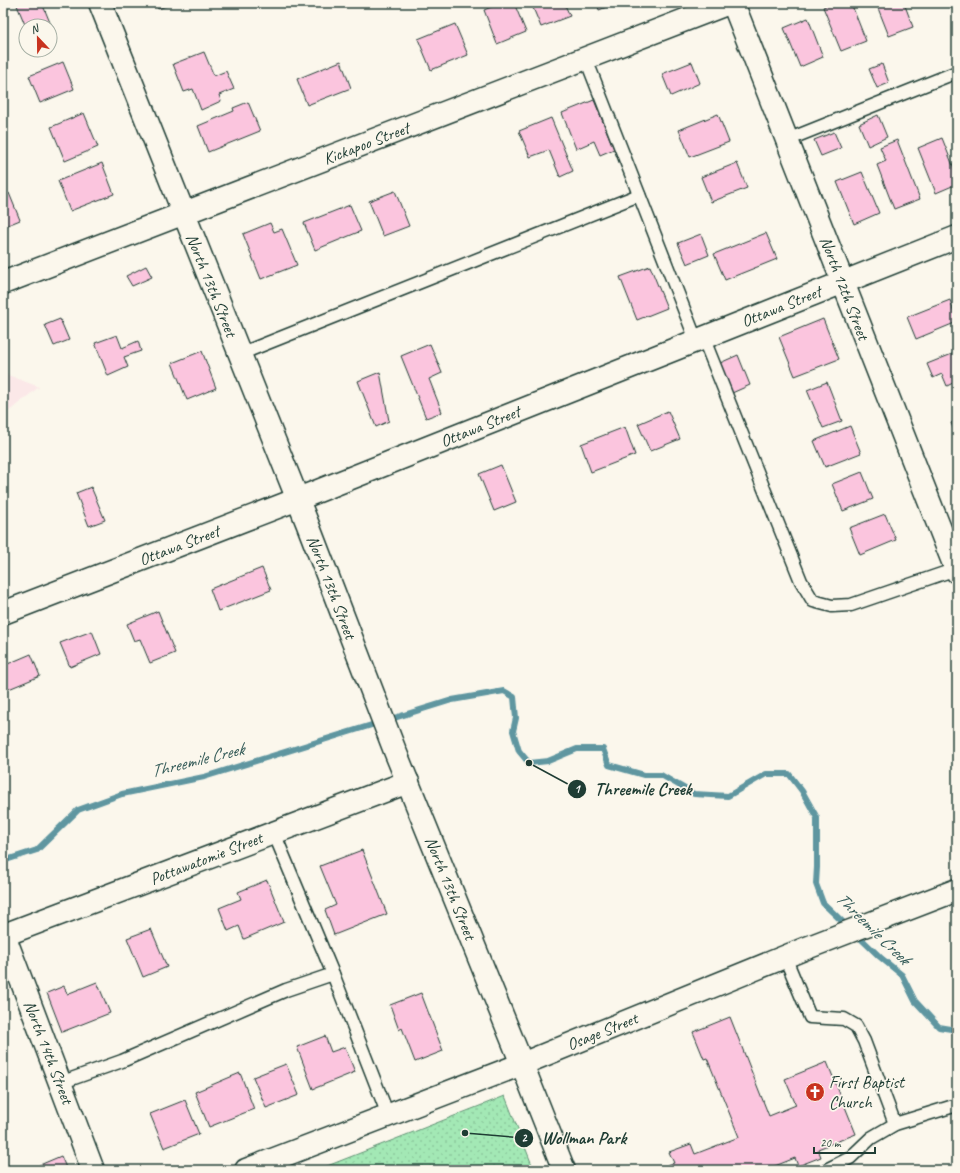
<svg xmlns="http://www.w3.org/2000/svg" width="960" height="1173" font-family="Caveat,sans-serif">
  <defs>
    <pattern id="park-dots" width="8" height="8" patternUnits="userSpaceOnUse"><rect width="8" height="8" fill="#a3e8b5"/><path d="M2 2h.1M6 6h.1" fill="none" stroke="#8cc89c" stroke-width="1.8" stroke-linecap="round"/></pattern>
  </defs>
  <rect width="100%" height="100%" fill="#fbf7ec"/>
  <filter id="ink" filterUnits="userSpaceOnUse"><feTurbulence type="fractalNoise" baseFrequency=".025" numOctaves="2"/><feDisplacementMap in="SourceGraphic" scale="8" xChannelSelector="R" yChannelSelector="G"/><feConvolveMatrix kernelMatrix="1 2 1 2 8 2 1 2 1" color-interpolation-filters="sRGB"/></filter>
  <g filter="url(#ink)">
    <!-- built -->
    <polygon fill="#fbe8e8" points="3,373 39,387 3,416"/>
    <!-- park -->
    <polygon fill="url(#park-dots)" stroke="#619274" points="505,1096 534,1170 317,1170"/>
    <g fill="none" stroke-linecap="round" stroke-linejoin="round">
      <!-- stream -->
      <g stroke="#5e96a0" stroke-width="6">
        <polyline points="3,861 37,850 78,810 122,794 204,777 452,700 504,691 514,697 516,718 513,731 519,751 529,763 548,761 577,749 603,749 609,765 644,775 661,775 694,794 728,796 766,774 789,774 802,791 817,818 817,867 816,884 823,903 848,927"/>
        <polyline points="856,934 880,957 902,975 915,1001 939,1027 957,1030"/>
      </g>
    </g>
    <!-- building -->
    <g fill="#fbc5de" stroke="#1f3d34">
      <polygon points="16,3 42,3 51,25 26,27"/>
      <polygon points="156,3 174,3 158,9"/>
      <polygon points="501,3 514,3 526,32 497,44 484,10"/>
      <polygon points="531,3 564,3 570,16 541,27"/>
      <polygon points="597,3 617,3 599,10"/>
      <polygon points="833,3 851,3 866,41 841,51 823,7"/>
      <polygon points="876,3 904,3 913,27 889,36"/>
      <polygon points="808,18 823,57 800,67 784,28"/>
      <polygon points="455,24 468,55 431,70 418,39"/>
      <polygon points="204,52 214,76 226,71 234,89 219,95 221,101 201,110 193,89 184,92 173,64"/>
      <polygon points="341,61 351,88 307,105 297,79"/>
      <polygon points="63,62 74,89 40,103 29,76"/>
      <polygon points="692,62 700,83 671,96 662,74"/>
      <polygon points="882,64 889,83 877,88 869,69"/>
      <polygon points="594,100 614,149 600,155 594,141 576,149 562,113"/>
      <polygon points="248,102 260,131 208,152 198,126 234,111 233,108"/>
      <polygon points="84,113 98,147 65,161 51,127"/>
      <polygon points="718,114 729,142 690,157 679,130"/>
      <polygon points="878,115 887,137 868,146 859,124"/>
      <polygon points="551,118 573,171 560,177 549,150 530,157 519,131"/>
      <polygon points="834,132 841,148 821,156 814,140"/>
      <polygon points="942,138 957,176 957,184 936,193 918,148"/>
      <polygon points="897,140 920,199 894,209 877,165 886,161 880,147"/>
      <polygon points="102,163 114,194 70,211 58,181"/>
      <polygon points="737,163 747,188 711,202 701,177"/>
      <polygon points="862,172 879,213 854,224 837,182"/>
      <polygon points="395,191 409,226 383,236 369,201"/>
      <polygon points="9,193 20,220 3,227 3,195"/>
      <polygon points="350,205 361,231 315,250 304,223"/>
      <polygon points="270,223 274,232 282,229 297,265 261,279 243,234"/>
      <polygon points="766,233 777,259 725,280 714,254"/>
      <polygon points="701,234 709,255 687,264 678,243"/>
      <polygon points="146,266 152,277 132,286 126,276"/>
      <polygon points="650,266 667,308 637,320 620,277"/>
      <polygon points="950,300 957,322 916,339 907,317"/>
      <polygon points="60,319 69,340 54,346 45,325"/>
      <polygon points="823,319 839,359 795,376 779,337"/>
      <polygon points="117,335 122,348 138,341 141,351 124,357 128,367 108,376 95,343"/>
      <polygon points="430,344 442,373 429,379 442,412 426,418 401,356"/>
      <polygon points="202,351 216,388 187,400 172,363"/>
      <polygon points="957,352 957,381 947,386 942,374 933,378 927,364"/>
      <polygon points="738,355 750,385 732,393 720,363"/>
      <polygon points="380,372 389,421 376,427 358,381"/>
      <polygon points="827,382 842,421 823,428 807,390"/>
      <polygon points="668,411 680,439 650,451 638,424"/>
      <polygon points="957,420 957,438 951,423"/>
      <polygon points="850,426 861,453 825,467 814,441"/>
      <polygon points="625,427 635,455 591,472 581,444"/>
      <polygon points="501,465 516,502 494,511 479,474"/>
      <polygon points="862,472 873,499 843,511 832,484"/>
      <polygon points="91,487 105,520 89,526 76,493"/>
      <polygon points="885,514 896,540 860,555 849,528"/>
      <polygon points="262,568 271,590 218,611 210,589"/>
      <polygon points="158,611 175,653 150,663 140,639 134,641 127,624"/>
      <polygon points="92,631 101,654 70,667 60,643"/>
      <polygon points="31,654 40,676 4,691 3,666"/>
      <polygon points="362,850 387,914 334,935 325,910 336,905 320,866"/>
      <polygon points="267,880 284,922 244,939 239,926 228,931 219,908 241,899 238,892"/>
      <polygon points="151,929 167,967 143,977 127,938"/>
      <polygon points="97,982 110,1013 62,1032 47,993 64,986 67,994"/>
      <polygon points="421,993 443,1051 415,1062 402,1028 399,1030 390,1005"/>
      <polygon points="730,1017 769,1116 796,1105 785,1079 827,1062 856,1134 818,1149 821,1157 798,1166 795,1158 765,1170 669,1170 667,1165 674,1163 669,1152 691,1144 695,1154 739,1137 707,1058 704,1059 693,1032"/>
      <polygon points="325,1036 331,1052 345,1047 355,1072 313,1089 297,1047"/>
      <polygon points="286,1064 299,1095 266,1108 253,1077"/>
      <polygon points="240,1073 254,1109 209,1127 195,1092"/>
      <polygon points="185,1100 199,1134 164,1148 150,1114"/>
      <polygon points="61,1156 67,1170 28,1170"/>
    </g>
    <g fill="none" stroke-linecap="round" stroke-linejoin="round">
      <defs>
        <g id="lane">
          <polyline points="586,59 696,340"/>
          <polyline points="787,140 957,72"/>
          <polyline points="703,337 801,581 813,601 832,606 851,605 956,569"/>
          <polyline points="240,354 639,195"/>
          <polyline points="274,833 333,974"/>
          <polyline points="785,957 810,1017 844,1019 856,1026 864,1041 895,1124"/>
          <polyline points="60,1083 122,1061 286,990 333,974 388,1115"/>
          <polyline points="826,1170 850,1158 871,1138 895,1124 957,1105"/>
        </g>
        <g id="street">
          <polyline points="100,3 308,525 395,751 522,1064 564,1170"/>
          <polyline points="733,3 957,572"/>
          <polyline points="3,283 729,3"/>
          <polyline points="3,613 298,499 957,237"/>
          <polyline points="93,1170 4,935 408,782"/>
          <polyline points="246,1170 522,1064 804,949 957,890"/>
        </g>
      </defs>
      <!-- lane casing -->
      <use href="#lane" stroke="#1f3d34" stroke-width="15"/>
      <!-- street casing -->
      <use href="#street" stroke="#1f3d34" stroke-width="25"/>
      <!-- lane -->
      <use href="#lane" stroke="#fbf7ec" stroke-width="12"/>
      <!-- street -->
      <use href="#street" stroke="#fbf7ec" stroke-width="22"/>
    </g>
  </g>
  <!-- icons -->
  <defs>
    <symbol id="church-disc" viewBox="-11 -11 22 22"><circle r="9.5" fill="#c8321e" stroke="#fbf7ec"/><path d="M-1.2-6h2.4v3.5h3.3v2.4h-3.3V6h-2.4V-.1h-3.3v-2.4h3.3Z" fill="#fff"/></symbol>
  </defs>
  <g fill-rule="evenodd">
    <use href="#church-disc" x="804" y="1081" width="22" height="22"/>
  </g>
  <g text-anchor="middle" stroke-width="3.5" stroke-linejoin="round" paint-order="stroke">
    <!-- street labels -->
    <g font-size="17" fill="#1f3d34" stroke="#fbf7ec">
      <text transform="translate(366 143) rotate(-21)" y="6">Kickapoo Street</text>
      <text transform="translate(212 285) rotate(68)" y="6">North 13th Street</text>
      <text transform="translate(845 288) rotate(69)" y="6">North 12th Street</text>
      <text transform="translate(781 306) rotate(-22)" y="6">Ottawa Street</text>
      <text transform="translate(480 426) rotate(-22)" y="6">Ottawa Street</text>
      <text transform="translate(179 545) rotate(-21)" y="6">Ottawa Street</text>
      <text transform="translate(332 587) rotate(69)" y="6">North 13th Street</text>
      <text transform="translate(206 858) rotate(-21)" y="6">Pottawatomie Street</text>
      <text transform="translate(451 888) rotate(68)" y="6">North 13th Street</text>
      <text transform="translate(602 1031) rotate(-22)" y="6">Osage Street</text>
      <text transform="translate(49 1052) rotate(69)" y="6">North 14th Street</text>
    </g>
    <!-- poi labels -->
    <g font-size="17" fill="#1f3d34" stroke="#fbf7ec" text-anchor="start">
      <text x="829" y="1088">First Baptist<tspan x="829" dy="20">Church</tspan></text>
    </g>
    <!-- water labels -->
    <g font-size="18" font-style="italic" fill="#345b58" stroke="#fbf7ec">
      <text transform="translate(197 760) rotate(-14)" y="6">Threemile Creek</text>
      <text transform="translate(873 928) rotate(44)" y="6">Threemile Creek</text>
    </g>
  </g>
  <!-- callouts -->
  <path fill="none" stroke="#1f3d34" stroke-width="1.5" d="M529 763L577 789M465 1133L524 1138"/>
  <g fill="#1f3d34" stroke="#fbf7ec" stroke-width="1.5">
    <circle cx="529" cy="763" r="4"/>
    <circle cx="465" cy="1133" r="4"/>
    <circle cx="577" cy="789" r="10"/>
    <circle cx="524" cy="1138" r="10"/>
  </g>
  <g font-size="12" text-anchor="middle" font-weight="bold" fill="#fff">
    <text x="577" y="793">1</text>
    <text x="524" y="1142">2</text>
  </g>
  <g font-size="18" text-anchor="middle" font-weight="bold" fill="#1f3d34" stroke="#fbf7ec" stroke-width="3.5" stroke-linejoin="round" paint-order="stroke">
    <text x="643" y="795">Threemile Creek</text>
    <text x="584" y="1144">Wollman Park</text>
  </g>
  <!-- margin -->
  <rect width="960" height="1173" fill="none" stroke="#fbf7ec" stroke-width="16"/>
  <rect x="8" y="8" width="944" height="1157" fill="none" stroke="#1f3d34" stroke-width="1.5" filter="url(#ink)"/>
  <!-- north arrow -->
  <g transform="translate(38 38) rotate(338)"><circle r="19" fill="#fbf7ec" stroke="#a3ada2"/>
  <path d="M0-3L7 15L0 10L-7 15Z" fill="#c8321e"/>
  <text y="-6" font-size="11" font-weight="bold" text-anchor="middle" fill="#1f3d34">N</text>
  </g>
  <!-- scale -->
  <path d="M814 1147v6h61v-6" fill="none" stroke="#1f3d34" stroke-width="2"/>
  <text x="820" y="1147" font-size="12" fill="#1f3d34" stroke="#fbf7ec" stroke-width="3" paint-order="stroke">20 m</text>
</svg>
